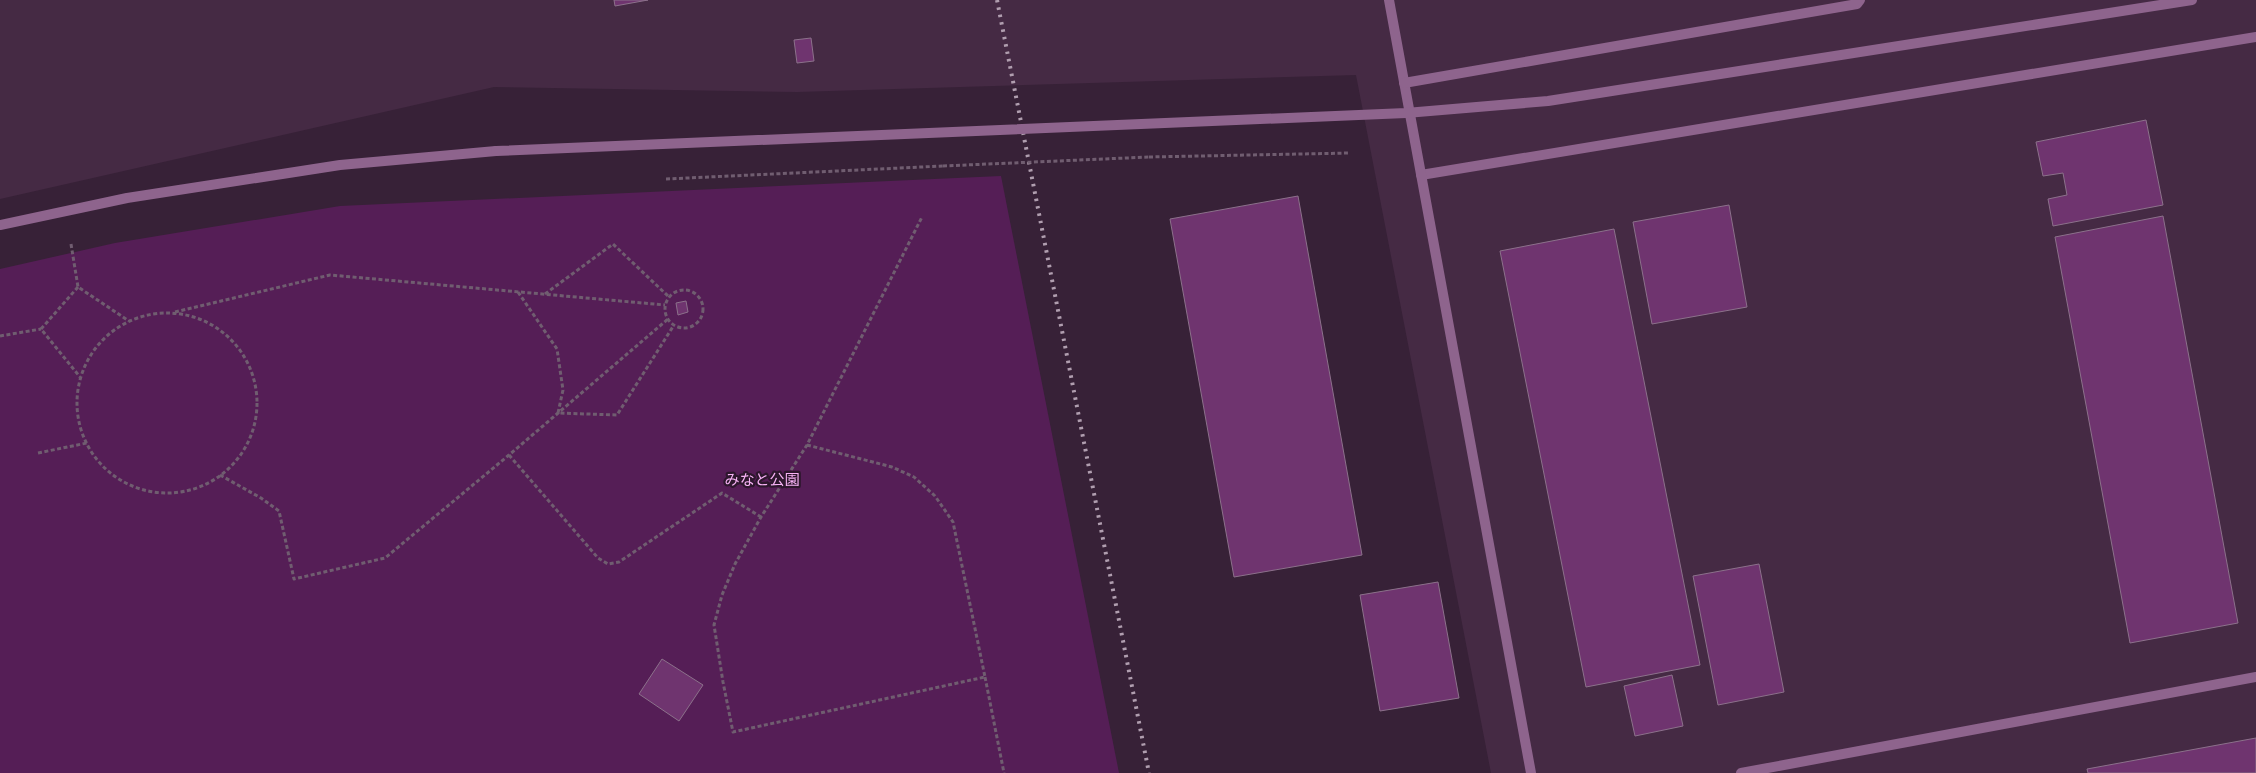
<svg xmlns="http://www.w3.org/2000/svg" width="2256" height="773" font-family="'Alegreya Sans','Noto Sans JP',sans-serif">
  <rect width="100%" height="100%" fill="#372137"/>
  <!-- built -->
  <polygon fill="#452a44" points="0,0 2256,0 2256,773 1491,773 1356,75 797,92 494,87 0,199"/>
  <!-- green -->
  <polygon fill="#551e56" points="1001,176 1119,773 0,773 0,269 115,243 340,206"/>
  <!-- building -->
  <g fill="#6f346f" stroke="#8c718b">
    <polygon points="614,0 648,0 615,6"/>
    <polygon points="811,38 814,61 797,63 794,40"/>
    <polygon points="2146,120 2163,205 2053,226 2048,199 2067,195 2063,173 2043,176 2036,142"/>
    <polygon points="1298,196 1362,555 1234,577 1170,219"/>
    <polygon points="1729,205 1747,307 1652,324 1633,222"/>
    <polygon points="2163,216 2238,623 2130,643 2055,237"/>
    <polygon points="1614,229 1700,665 1586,687 1500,251"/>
    <polygon points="686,301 688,312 678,315 676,303"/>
    <polygon points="1759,564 1784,692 1718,705 1693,576"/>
    <polygon points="1438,582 1459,698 1380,711 1360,595"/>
    <polygon points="662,659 703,685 679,721 639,694"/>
    <polygon points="1672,675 1683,726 1635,736 1624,686"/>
    <polygon points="2256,738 2256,773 2088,773 2087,769"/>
  </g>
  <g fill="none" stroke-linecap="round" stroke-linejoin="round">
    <!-- path -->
    <g stroke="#705d70" stroke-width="3" stroke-dasharray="4 2.5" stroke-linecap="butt">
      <polyline points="1149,157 1350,153"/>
      <polyline points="666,179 943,166"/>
      <polyline points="71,244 78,287 129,321"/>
      <polyline points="78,287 41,329 80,377"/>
      <circle cx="684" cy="309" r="19"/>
      <polyline points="518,292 557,349 563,390 558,413 617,415 674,325"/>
      <polyline points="545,294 613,244 669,297"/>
      <polyline points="175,312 330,275 665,305"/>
      <circle cx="167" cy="403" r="90"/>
      <polyline points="0,336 41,329"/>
      <polyline points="807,445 892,467 914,477 935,496 953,522 985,677 733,732 723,682 714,625 722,595 735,564 761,517 807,445 922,217"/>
      <polyline points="38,453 87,443"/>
      <polyline points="509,455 598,558 608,564 619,562 722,493 761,517"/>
      <polyline points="220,475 261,498 279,511 294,579 385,558 509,455 668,319"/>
      <polyline points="985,677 1004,773"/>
    </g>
    <!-- minor -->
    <polyline stroke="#8e648d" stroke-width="10" points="1421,175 2256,37"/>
    <!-- tertiary -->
    <g stroke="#8e648d" stroke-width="10">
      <polyline points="1389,0 1531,773"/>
      <polyline points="1404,83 1857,4 1860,0"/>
      <polyline points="0,225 127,198 340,165 496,151"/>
      <polyline points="1741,773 2256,677"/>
    </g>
    <!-- rail -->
    <polyline stroke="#b09eaf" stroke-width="4" stroke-dasharray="2.5 5" stroke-linecap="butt" points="997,0 1149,773"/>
    <!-- path-bridge -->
    <polyline stroke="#705d70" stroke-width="3" stroke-dasharray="4 2.5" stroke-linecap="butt" points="943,166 1149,157"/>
    <!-- tertiary-bridge -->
    <polyline stroke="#8e648d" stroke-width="10" points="496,151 1406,113 1548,101 2192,0"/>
  </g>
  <g text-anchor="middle" stroke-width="4.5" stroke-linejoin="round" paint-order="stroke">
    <!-- park labels -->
    <g font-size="15" fill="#f7b2f5" stroke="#2d172d">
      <text x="762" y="485">みなと公園</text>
    </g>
  </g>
</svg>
